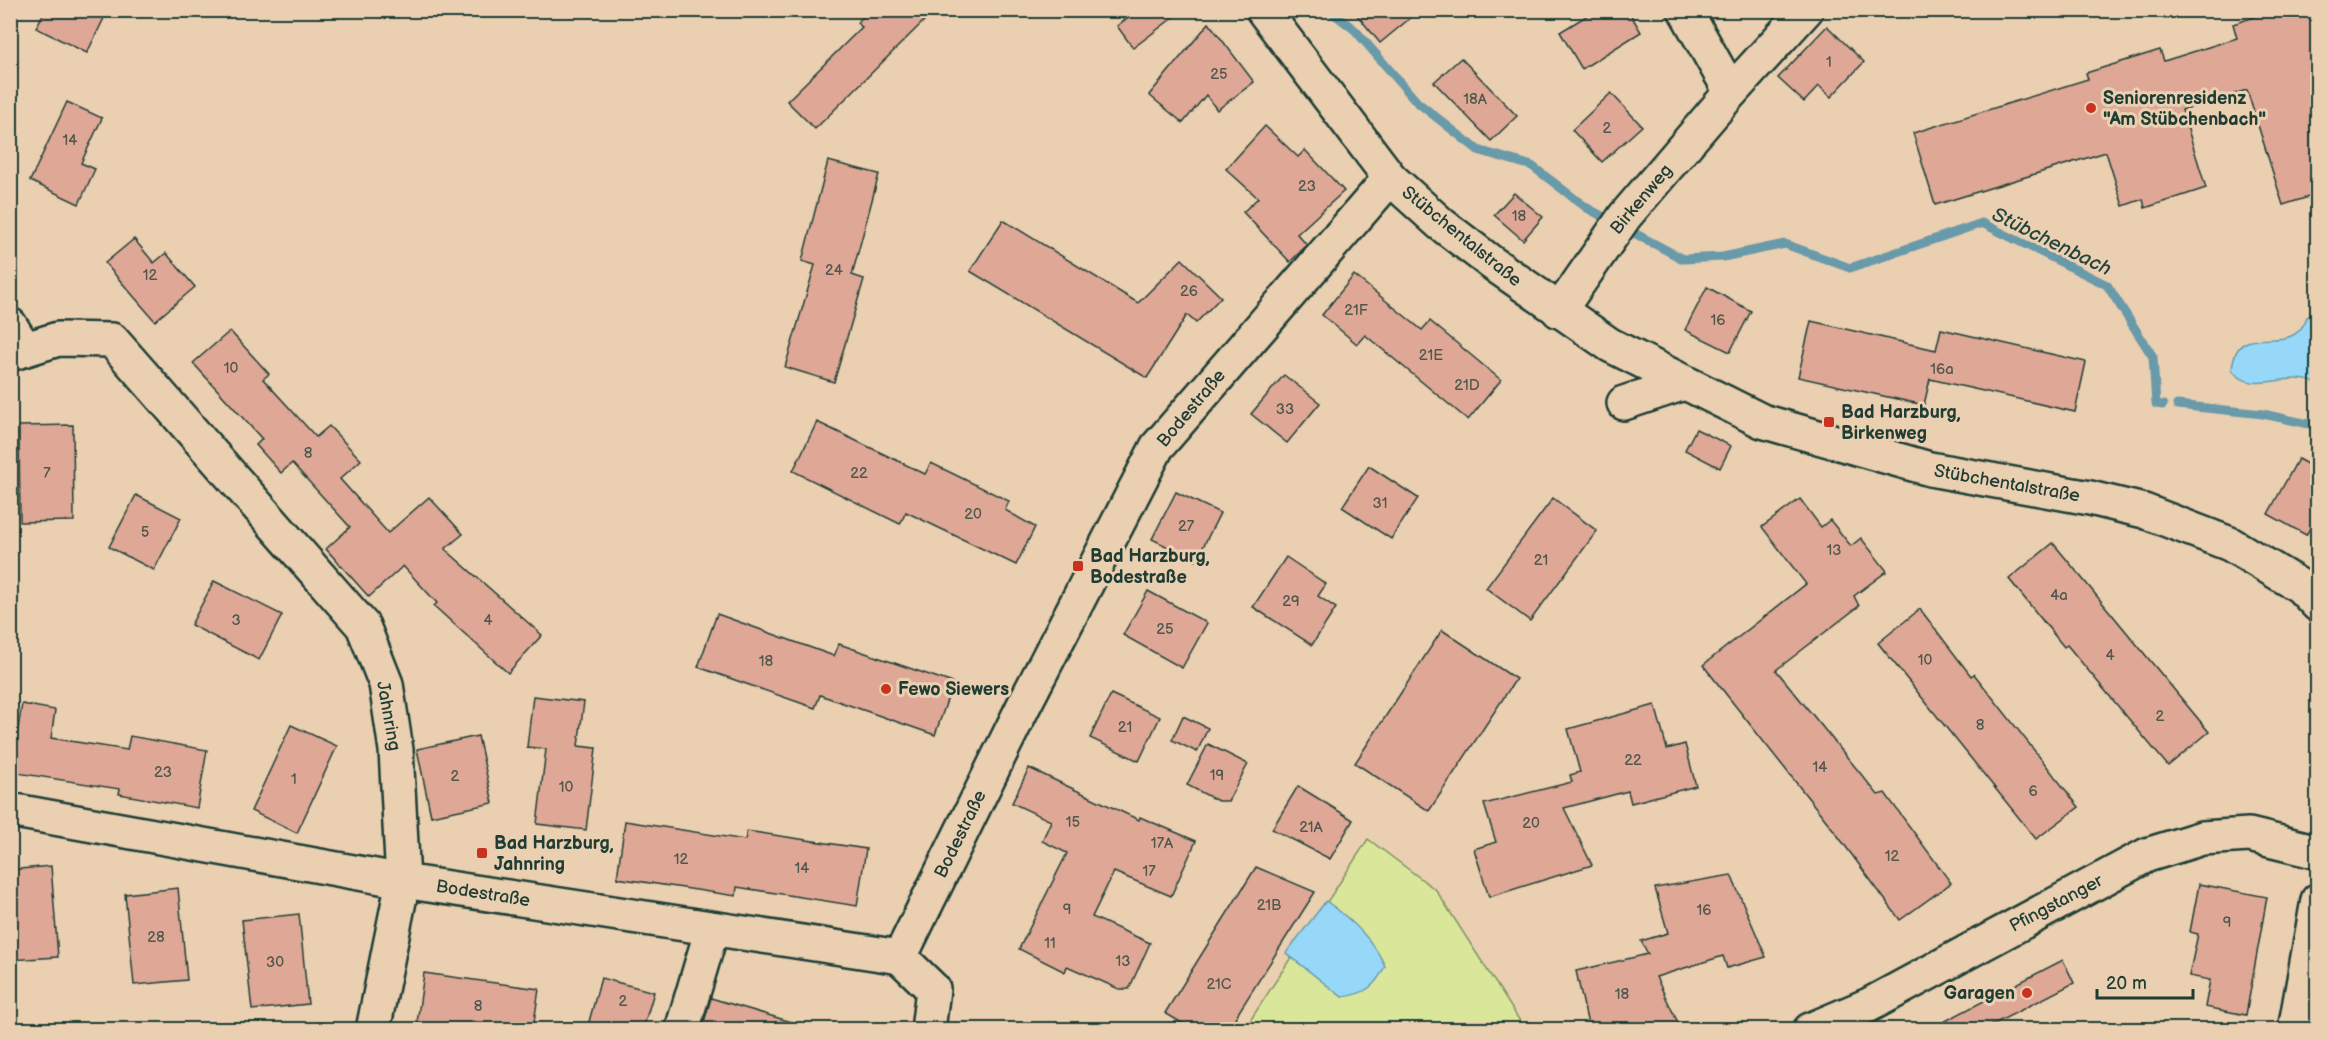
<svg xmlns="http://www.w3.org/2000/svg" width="2328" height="1040" font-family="'Balsamiq Sans',sans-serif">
  <rect width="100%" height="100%" fill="#eacfb1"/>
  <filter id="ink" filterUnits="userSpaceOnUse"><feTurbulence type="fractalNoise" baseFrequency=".0167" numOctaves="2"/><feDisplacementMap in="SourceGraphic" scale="12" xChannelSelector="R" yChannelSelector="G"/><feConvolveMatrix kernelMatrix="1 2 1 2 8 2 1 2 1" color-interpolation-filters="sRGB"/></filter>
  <g filter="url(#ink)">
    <!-- green -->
    <polygon fill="#dae699" stroke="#7c9266" stroke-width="1.5" points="1368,839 1436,890 1525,1029 1244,1030"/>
    <!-- water -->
    <g fill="#97d8f9" stroke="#679aaa" stroke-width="1.5">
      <path d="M 2317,311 L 2317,384 C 2287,368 2254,398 2232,370 C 2236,313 2292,363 2307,317 Z"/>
      <path d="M 1326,901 C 1350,918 1373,939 1385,966 C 1375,987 1365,994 1342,997 L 1286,953 Z"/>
    </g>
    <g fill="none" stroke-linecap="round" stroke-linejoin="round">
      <!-- stream -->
      <g stroke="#679aaa" stroke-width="9">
        <polyline points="1329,10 1355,30 1417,102 1478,150 1532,166 1587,208 1683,259 1723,257 1785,244 1850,268 1982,223 2107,285 2153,357 2156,404 2163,405"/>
        <polyline points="2177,405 2263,414 2318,426"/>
      </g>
    </g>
    <!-- building -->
    <g fill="#dea796" stroke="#1f3d34" stroke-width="1.5">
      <polygon points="45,10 108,10 87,53 36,28"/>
      <polygon points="869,10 935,10 815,129 787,101 862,27 857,23"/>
      <polygon points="1138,10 1183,10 1133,48 1117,26"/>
      <polygon points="1353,10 1420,10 1380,43"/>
      <polygon points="1596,10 1628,10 1641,32 1582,69 1560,32"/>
      <polygon points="2276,10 2318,10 2318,194 2283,205 2247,90 2182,110 2206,188 2145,208 2143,199 2123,206 2106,152 1935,205 1913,133 2088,79 2086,73 2160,50 2164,61 2237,38 2233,24"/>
      <polygon points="1209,23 1254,82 1217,110 1206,95 1183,123 1149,95"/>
      <polygon points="1827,26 1864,62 1831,97 1819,86 1804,102 1778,78"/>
      <polygon points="1461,58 1517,116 1491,141 1434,82"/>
      <polygon points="1611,93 1642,126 1602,162 1572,130"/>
      <polygon points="67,102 102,118 81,163 95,169 79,204 30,181"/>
      <polygon points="1265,126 1298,157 1305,150 1344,191 1297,234 1307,245 1290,262 1243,212 1258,198 1226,169"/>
      <polygon points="828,161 879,174 852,275 864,279 834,382 785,367 815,265 802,261"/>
      <polygon points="1514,193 1543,217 1523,240 1494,215"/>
      <polygon points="1003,220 1138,303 1182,259 1221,297 1196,323 1187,315 1147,378 970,271"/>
      <polygon points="134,239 154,263 166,253 195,287 155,321 105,263"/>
      <polygon points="1354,275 1422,330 1430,321 1501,380 1468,420 1365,335 1357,344 1322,315"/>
      <polygon points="1707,287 1751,311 1730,352 1685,330"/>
      <polygon points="1811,321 1936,350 1941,329 2086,362 2075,412 1930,379 1924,405 1798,377"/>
      <polygon points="230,331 269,374 263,379 316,437 329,426 361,460 340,479 388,533 429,497 463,534 445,549 542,635 508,673 434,606 437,603 403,566 369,597 326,549 350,527 292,463 281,473 256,445 262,439 193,363"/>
      <polygon points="1284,375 1320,403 1287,443 1251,414"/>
      <polygon points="817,422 925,474 931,463 1009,501 1005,510 1035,527 1016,565 906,512 900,524 793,471"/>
      <polygon points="73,425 74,521 20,522 19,426"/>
      <polygon points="1696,429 1731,446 1720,468 1685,450"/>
      <polygon points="2298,459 2318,470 2318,515 2306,535 2268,514"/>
      <polygon points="1369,466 1418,498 1391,539 1342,507"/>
      <polygon points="1176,492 1220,513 1196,561 1152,539"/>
      <polygon points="136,495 181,518 154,570 109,547"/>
      <polygon points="1553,498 1597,531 1530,621 1486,588"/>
      <polygon points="1800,499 1821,527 1830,520 1851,546 1861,538 1887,571 1854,596 1859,606 1776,670 1878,795 1885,793 1951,883 1900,920 1832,828 1703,665 1806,584 1762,527"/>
      <polygon points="2053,543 2209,732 2168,766 2067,645 2064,647 2009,579"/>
      <polygon points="1286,557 1326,584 1318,596 1336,608 1312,645 1253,607"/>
      <polygon points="214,581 282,615 259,660 191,625"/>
      <polygon points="1148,591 1207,623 1182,668 1123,635"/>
      <polygon points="1920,609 1971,676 1974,674 2079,807 2036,839 1878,643"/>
      <polygon points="717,614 834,656 839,644 953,683 935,735 820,695 815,708 698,667"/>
      <polygon points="1442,630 1516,679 1429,811 1355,763"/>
      <polygon points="1111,694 1160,717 1139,761 1090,738"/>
      <polygon points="533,696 584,702 578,746 596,748 586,830 537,824 546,749 527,747"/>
      <polygon points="22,704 55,710 51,738 127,750 130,736 207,750 197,808 119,794 120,789 11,772"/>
      <polygon points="1655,705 1667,749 1685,744 1696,786 1631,803 1628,791 1564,808 1592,865 1489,897 1474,849 1496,842 1484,804 1572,782 1570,775 1580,772 1568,729"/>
      <polygon points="1183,716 1208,728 1197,752 1172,740"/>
      <polygon points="291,725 337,746 297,833 251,811"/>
      <polygon points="478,736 493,803 431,816 417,749"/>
      <polygon points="1208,744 1248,764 1228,801 1218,801 1187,785"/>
      <polygon points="1029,768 1139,820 1140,817 1196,841 1171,896 1114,872 1092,917 1150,943 1129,989 1119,989 1067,966 1065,972 1019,949 1067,853 1042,841 1051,821 1012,803"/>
      <polygon points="1298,786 1353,820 1330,859 1272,829"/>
      <polygon points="625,821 745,840 747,831 866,849 857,906 737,887 736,896 617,878"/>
      <polygon points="51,866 58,957 10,960 10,870"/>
      <polygon points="1256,867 1315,892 1228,1029 1192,1029 1165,1013"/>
      <polygon points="1731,875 1766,957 1727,968 1723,956 1656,977 1681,1029 1589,1029 1576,971 1648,954 1641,941 1668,933 1655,888"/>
      <polygon points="2199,884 2267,897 2246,1015 2205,1007 2210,980 2189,976 2198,934 2190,932"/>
      <polygon points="178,888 187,980 134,985 125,894"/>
      <polygon points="299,914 308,1004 252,1010 242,920"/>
      <polygon points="2063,960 2074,983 1984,1029 1930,1029"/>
      <polygon points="424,973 539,989 533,1029 465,1029 417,1023"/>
      <polygon points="601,978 654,992 643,1029 587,1029"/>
      <polygon points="711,998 795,1023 794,1029 702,1029"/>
    </g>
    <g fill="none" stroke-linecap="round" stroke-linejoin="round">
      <defs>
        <g id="minor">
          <polyline points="1263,10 1390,178 1441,224 1492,263 1610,345 1762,421 1930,469 2090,498 2144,511 2230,544 2300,586 2318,605"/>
          <polyline points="1685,10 1731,92"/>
          <polyline points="1559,311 1625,216 1731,92 1806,10"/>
          <polyline points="10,325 25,349"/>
          <polyline points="10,354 58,339 112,340 363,626 386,684 396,750 403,881 10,810"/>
          <polyline points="1624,403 1684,383"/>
          <polyline points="900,957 933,989 928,1030"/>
          <polyline points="373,1030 403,881 900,957 1024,705 1157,447 1390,178"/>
          <polyline points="682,1030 712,929"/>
          <polyline points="1810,1030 1869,1005 2147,855 2202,838 2249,835 2318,852"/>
          <polyline points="2295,1030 2318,900"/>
        </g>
      </defs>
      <!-- minor casing -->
      <use href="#minor" stroke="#1f3d34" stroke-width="38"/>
      <!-- minor -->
      <use href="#minor" stroke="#eacfb1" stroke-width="33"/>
    </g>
  </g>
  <!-- markers -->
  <g fill="#c8321e" stroke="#eacfb1" stroke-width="2">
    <circle cx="2091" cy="108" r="6"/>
    <rect x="1823" y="416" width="12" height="12" rx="3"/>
    <rect x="1072" y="560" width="12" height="12" rx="3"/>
    <circle cx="886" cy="689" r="6"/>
    <rect x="476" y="847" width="12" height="12" rx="3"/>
    <circle cx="2027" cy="993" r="6"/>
  </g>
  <g text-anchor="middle" stroke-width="6" stroke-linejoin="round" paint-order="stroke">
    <!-- number labels -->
    <g font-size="15" fill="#4f584c">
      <text x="1829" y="67">1</text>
      <text x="1219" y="79">25</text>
      <text x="1475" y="104">18A</text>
      <text x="1607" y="133">2</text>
      <text x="70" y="145">14</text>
      <text x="1307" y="191">23</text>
      <text x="1519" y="221">18</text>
      <text x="834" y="275">24</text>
      <text x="150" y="280">12</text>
      <text x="1189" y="296">26</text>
      <text x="1356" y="315">21F</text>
      <text x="1718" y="325">16</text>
      <text x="1431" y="360">21E</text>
      <text x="231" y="373">10</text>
      <text x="1942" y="374">16a</text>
      <text x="1467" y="390">21D</text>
      <text x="1285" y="414">33</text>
      <text x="308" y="458">8</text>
      <text x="47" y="478">7</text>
      <text x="859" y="478">22</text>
      <text x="1380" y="508">31</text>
      <text x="973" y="519">20</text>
      <text x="1186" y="531">27</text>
      <text x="145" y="537">5</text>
      <text x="1834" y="555">13</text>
      <text x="1541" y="565">21</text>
      <text x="2059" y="600">4a</text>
      <text x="1291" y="606">29</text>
      <text x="236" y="625">3</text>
      <text x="488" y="625">4</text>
      <text x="1165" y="634">25</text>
      <text x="2110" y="660">4</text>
      <text x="1925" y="665">10</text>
      <text x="766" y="666">18</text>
      <text x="2160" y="721">2</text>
      <text x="1980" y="730">8</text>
      <text x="1125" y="732">21</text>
      <text x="1633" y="765">22</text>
      <text x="1820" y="772">14</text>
      <text x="163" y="777">23</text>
      <text x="1217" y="780">19</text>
      <text x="455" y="781">2</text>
      <text x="294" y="784">1</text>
      <text x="566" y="792">10</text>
      <text x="2033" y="796">6</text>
      <text x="1073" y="827">15</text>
      <text x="1531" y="828">20</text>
      <text x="1311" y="832">21A</text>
      <text x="1162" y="848">17A</text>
      <text x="1892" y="861">12</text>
      <text x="681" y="864">12</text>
      <text x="802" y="873">14</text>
      <text x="1149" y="876">17</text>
      <text x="1269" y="910">21B</text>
      <text x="1067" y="914">9</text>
      <text x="1704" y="915">16</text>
      <text x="2227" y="927">9</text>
      <text x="156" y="942">28</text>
      <text x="1050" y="948">11</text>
      <text x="1123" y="966">13</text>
      <text x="275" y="967">30</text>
      <text x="1219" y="989">21C</text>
      <text x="1622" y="999">18</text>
      <text x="623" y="1006">2</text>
      <text x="478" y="1011">8</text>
    </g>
    <!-- poi labels -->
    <g font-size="18" font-weight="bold" fill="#1f3d34" stroke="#eacfb1" text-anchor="start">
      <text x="2103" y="104">Seniorenresidenz<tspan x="2103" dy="21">"Am Stübchenbach"</tspan></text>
      <text x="1841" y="418">Bad Harzburg,<tspan x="1841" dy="21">Birkenweg</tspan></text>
      <text x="1090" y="562">Bad Harzburg,<tspan x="1090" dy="21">Bodestraße</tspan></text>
      <text x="898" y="695">Fewo Siewers</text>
      <text x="494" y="849">Bad Harzburg,<tspan x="494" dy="21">Jahnring</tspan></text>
      <text x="2015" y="999" text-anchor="end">Garagen</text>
    </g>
    <!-- street labels -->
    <g font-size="18" fill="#1f3d34" stroke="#eacfb1">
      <text transform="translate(1641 199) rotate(-50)" y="6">Birkenweg</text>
      <text transform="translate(1462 236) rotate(39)" y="6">Stübchentalstraße</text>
      <text transform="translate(1191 408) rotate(-50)" y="6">Bodestraße</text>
      <text transform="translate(2007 483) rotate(10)" y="6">Stübchentalstraße</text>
      <text transform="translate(389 716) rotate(80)" y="6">Jahnring</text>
      <text transform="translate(960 834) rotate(-64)" y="6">Bodestraße</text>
      <text transform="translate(483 893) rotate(9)" y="6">Bodestraße</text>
      <text transform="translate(2056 903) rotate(-28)" y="6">Pfingstanger</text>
    </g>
    <!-- water labels -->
    <g font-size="20" font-style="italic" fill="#25453e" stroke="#eacfb1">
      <text transform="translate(2052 241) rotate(26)" y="7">Stübchenbach</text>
    </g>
  </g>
  <!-- margin -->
  <rect width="2328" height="1040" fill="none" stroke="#eacfb1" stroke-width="36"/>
  <rect x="18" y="18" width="2292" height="1004" fill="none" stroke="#1f3d34" stroke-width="2" filter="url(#ink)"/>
  <!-- scale -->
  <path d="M2097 989v9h96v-9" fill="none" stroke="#1f3d34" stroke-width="3"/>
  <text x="2106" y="989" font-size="18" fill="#1f3d34" stroke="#eacfb1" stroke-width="4.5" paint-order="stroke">20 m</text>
</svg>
